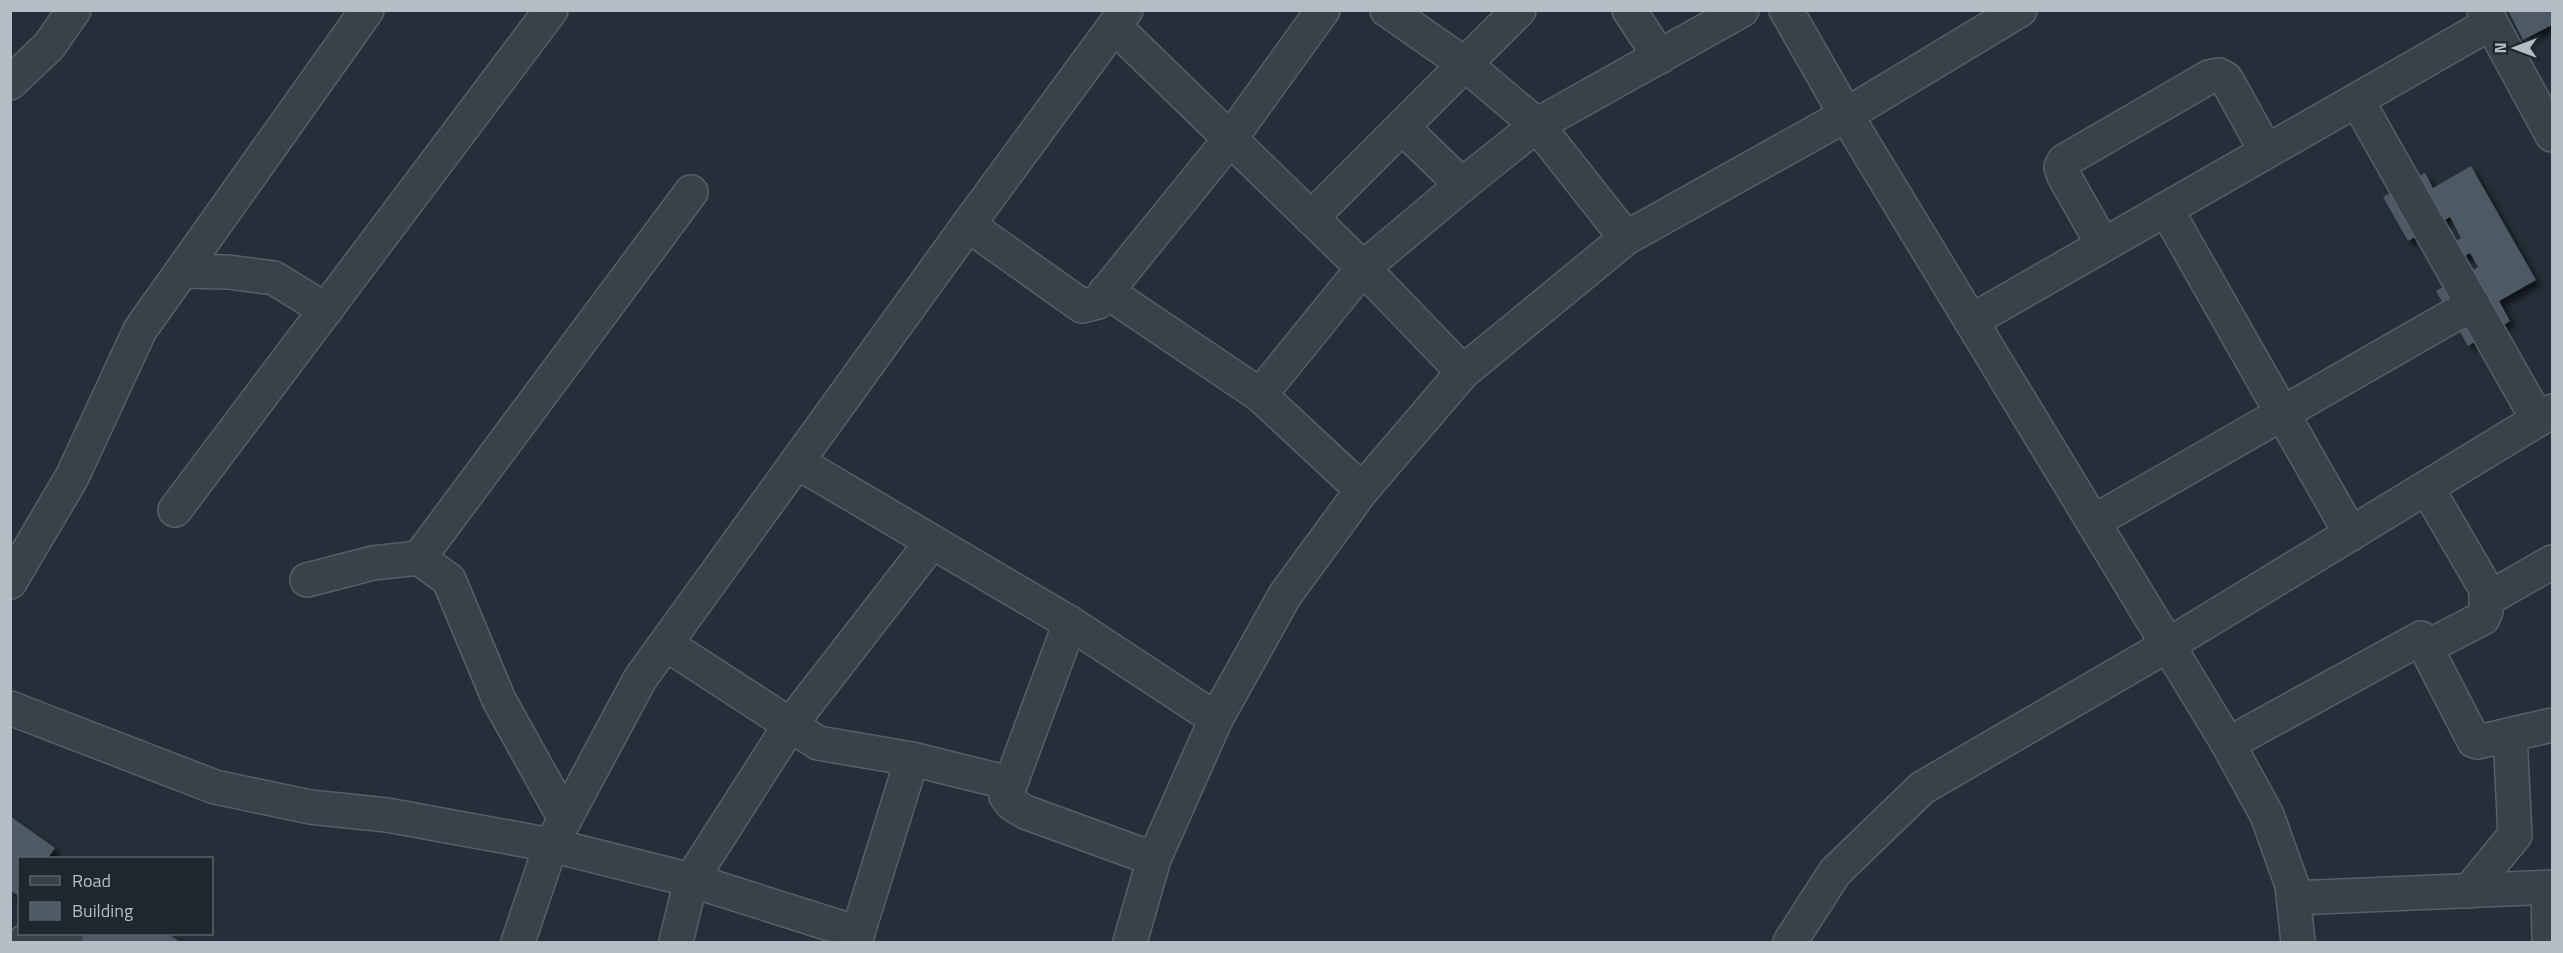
<svg xmlns="http://www.w3.org/2000/svg" width="2563" height="953" font-family="'Titillium Web',sans-serif">
  <defs>
    <filter id="shadow"><feDropShadow dx="5.5" dy="5.5" stdDeviation="3" flood-color="#0009"/></filter>
  </defs>
  <rect width="100%" height="100%" fill="#262f39"/>
  <!-- building -->
  <g fill="#4e5a65" filter="url(#shadow)">
    <polygon points="2508,10 2552,10 2552,25 2523,40"/>
    <polygon points="2471,166 2536,280 2499,301 2510,321 2468,346 2436,291 2478,267 2470,253 2447,266 2438,251 2461,238 2450,217 2408,241 2383,197 2425,173 2433,188"/>
    <polygon points="10,816 55,848 48,858 20,858 20,897 10,890"/>
    <polygon points="68,934 168,934 180,942 81,942"/>
  </g>
  <g fill="none" stroke-linecap="round" stroke-linejoin="round">
    <defs>
      <g id="minor">
        <polyline points="1387,10 1466,65 1537,125 1626,238"/>
        <polyline points="1629,10 1660,57"/>
        <polyline points="1786,10 1846,115 2228,744 2267,815 2292,885 2298,942"/>
        <polyline points="2484,10 2552,135"/>
        <polyline points="1114,26 1363,268 1463,372"/>
        <polyline points="10,83 49,46 74,10"/>
        <polyline points="2357,100 2538,420"/>
        <polyline points="1402,127 1462,185"/>
        <polyline points="2166,209 2351,534"/>
        <polyline points="1311,218 1519,10"/>
        <polyline points="968,225 1082,306 1098,302 1230,139 1323,10"/>
        <polyline points="2103,245 2064,176 2061,167 2064,161 2209,77 2219,75 2226,79 2266,151"/>
        <polyline points="182,271 228,272 274,278 326,310"/>
        <polyline points="1106,291 1260,395 1362,490"/>
        <polyline points="1971,321 2491,23"/>
        <polyline points="1260,395 1363,268 1462,185 1537,125 1742,10"/>
        <polyline points="797,462 1070,623 1216,719"/>
        <polyline points="175,510 551,10"/>
        <polyline points="2093,522 2473,304"/>
        <polyline points="419,558 691,192"/>
        <polyline points="307,580 373,563 419,558 449,580 499,700 565,819"/>
        <polyline points="10,582 72,477 140,330 367,10"/>
        <polyline points="2486,600 2552,562"/>
        <polyline points="1070,623 1006,796 1012,804 1025,812 1154,859"/>
        <polyline points="666,644 818,743 912,759 1009,783"/>
        <polyline points="2425,648 2483,618 2486,611 2486,589 2427,488"/>
        <polyline points="10,708 215,787 310,807 387,815 551,845 691,880 858,933"/>
        <polyline points="2228,744 2421,638 2474,741 2478,742 2552,725"/>
        <polyline points="2548,888 2549,942"/>
        <polyline points="2469,891 2515,835 2510,735"/>
        <polyline points="2294,898 2552,887"/>
        <path d="M 24,942 C 38,930 52,933 67,942"/>
        <polyline points="518,942 551,845 640,679 968,225 1126,10"/>
        <polyline points="676,942 691,880 790,725 932,542"/>
        <polyline points="855,942 912,759"/>
        <polyline points="1130,942 1154,859 1216,719 1285,595 1362,490 1463,372 1626,238 1846,115 2020,10"/>
        <polyline points="1790,942 1835,872 1922,788 2168,645 2552,411"/>
      </g>
    </defs>
    <!-- minor casing -->
    <use href="#minor" stroke="#575f68" stroke-width="36"/>
    <!-- minor -->
    <use href="#minor" stroke="#39414a" stroke-width="33"/>
  </g>
  <!-- border -->
  <rect width="2563" height="953" fill="none" stroke="#b5bcc5" stroke-width="24"/>
  <!-- legend -->
  <rect x="18" y="857" width="195" height="78" fill="#1e262f" stroke="#5a626b" stroke-width="1.5"/>
  <rect x="30" y="876" width="30" height="9" fill="#39414a" stroke="#5a626b" stroke-width="1.5"/>
  <text x="72" y="887" font-size="18" fill="#b5bcc5">Road</text>
  <rect x="30" y="902" width="30" height="18" fill="#4e5a65" stroke="#5a626b" stroke-width="1.5"/>
  <text x="72" y="917" font-size="18" fill="#b5bcc5">Building</text>
  <!-- north arrow -->
  <g transform="translate(2515 48) rotate(270)" stroke="#1e262f" stroke-width="4.5" paint-order="stroke">
  <path d="M0-4.5L10 22L0 15L-10 22Z" fill="#b5bcc5"/>
  <text y="-9" font-size="16" font-weight="bold" text-anchor="middle" fill="#b5bcc5">N</text>
  </g>
</svg>
